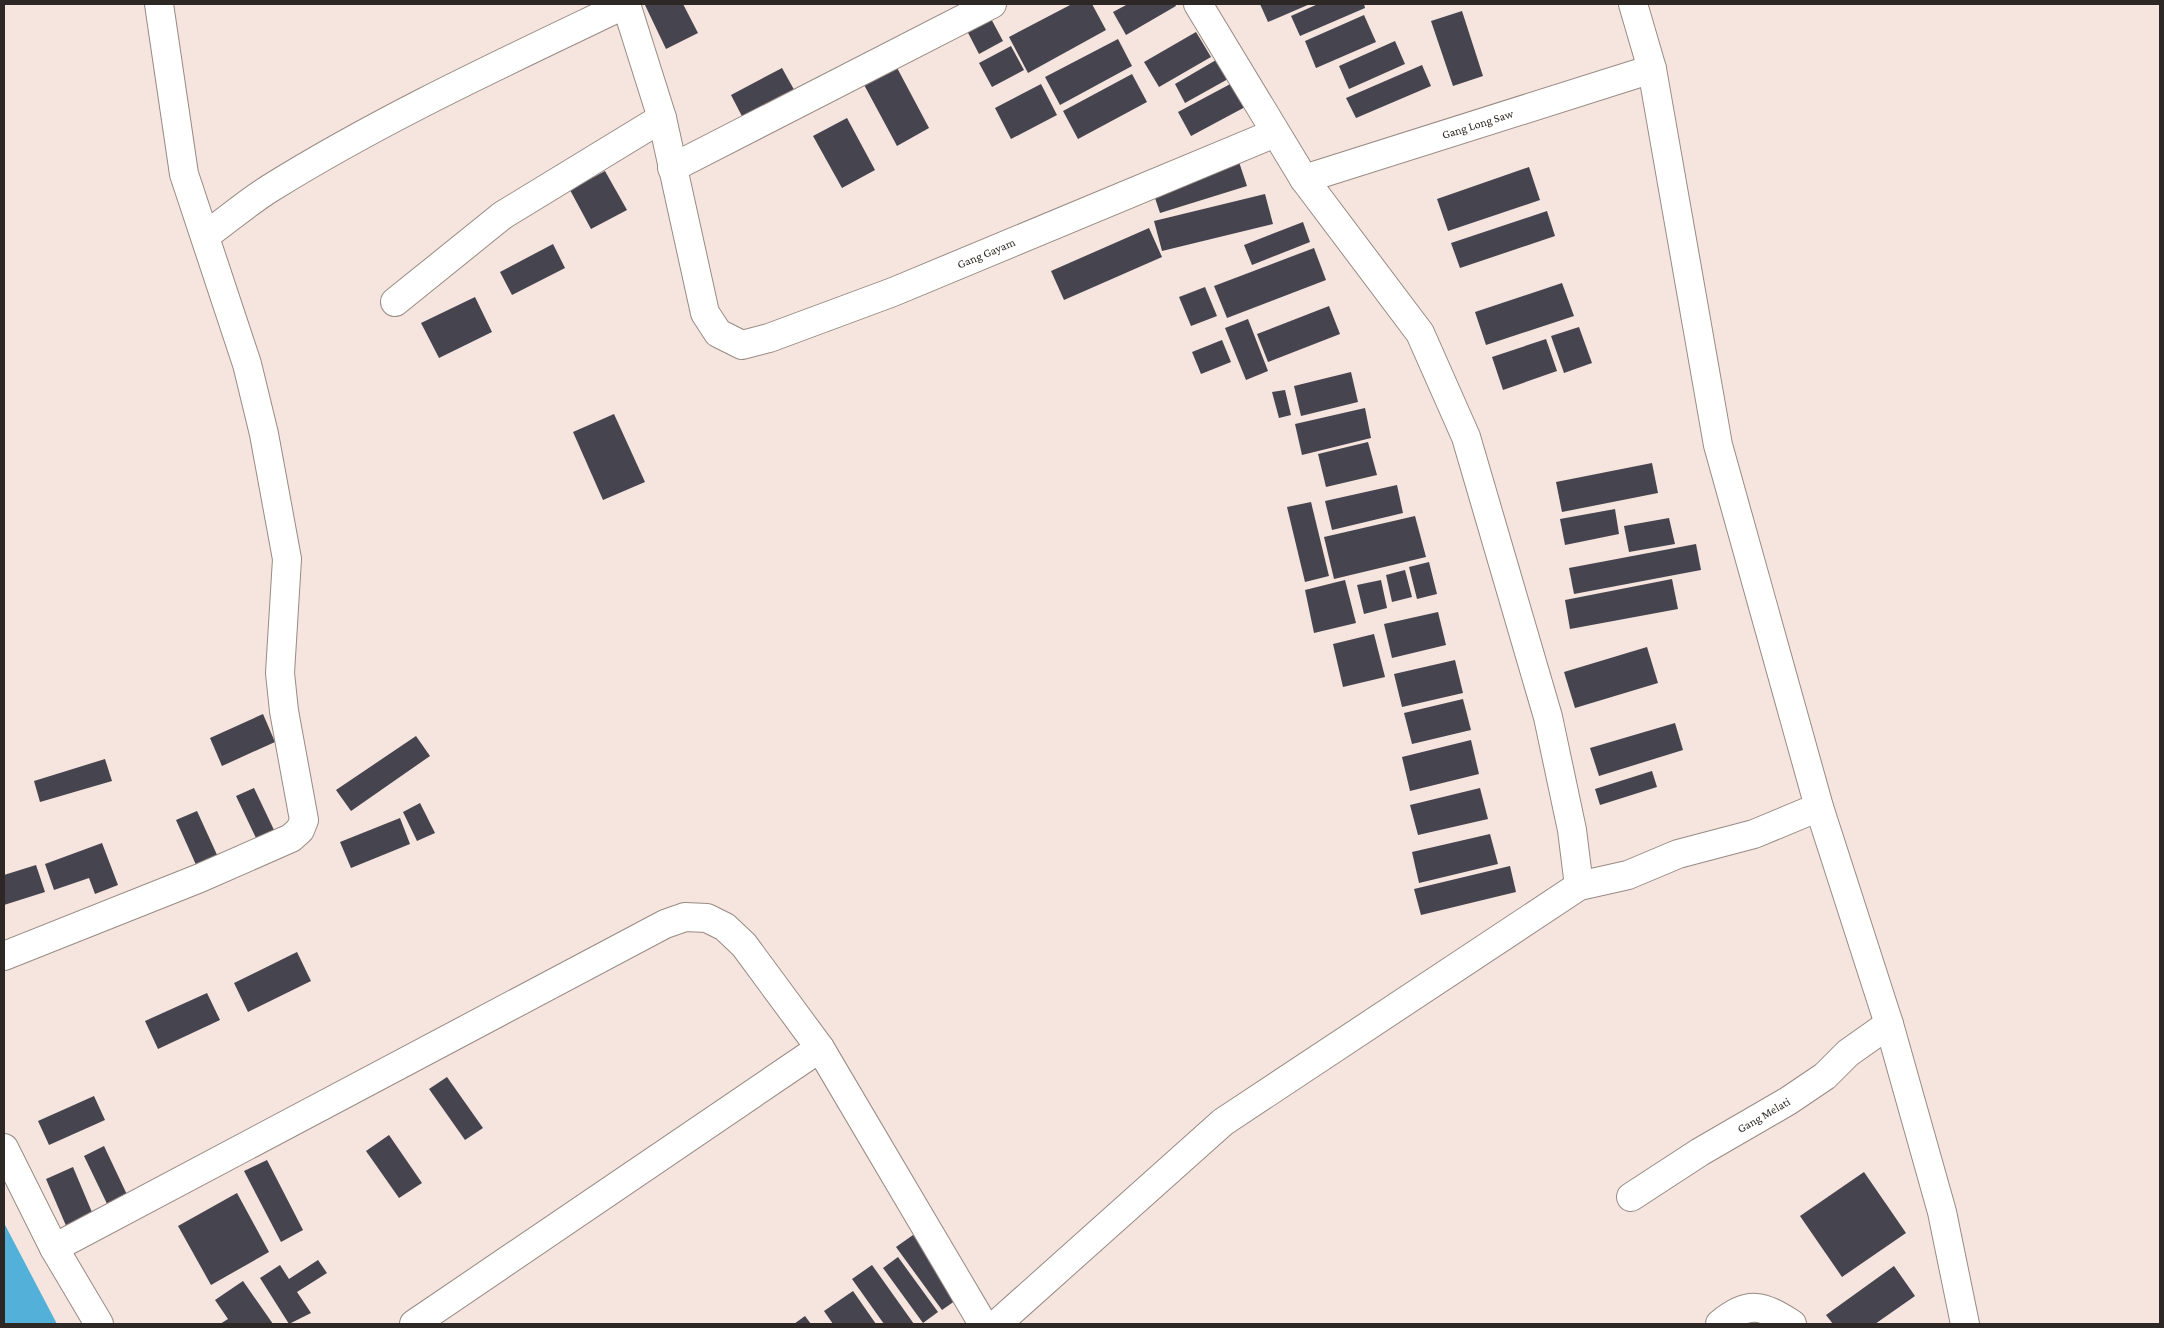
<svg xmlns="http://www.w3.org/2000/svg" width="2164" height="1328" font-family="'Crimson Pro',serif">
  <rect width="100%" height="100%" fill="#f5e5de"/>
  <!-- water -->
  <polygon fill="#53b0d8" points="4,1223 57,1324 4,1324"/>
  <!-- building -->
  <g fill="#46444f">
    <polygon points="647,4 683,4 698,33 666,49 645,5"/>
    <polygon points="1072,4 1092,4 1106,30 1028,73 1009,37"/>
    <polygon points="1128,4 1175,4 1176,6 1126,35 1113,12"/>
    <polygon points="1260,4 1310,4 1268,22"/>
    <polygon points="1318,4 1364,4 1365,8 1300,36 1291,16"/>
    <polygon points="1462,11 1483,76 1453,86 1431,21"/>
    <polygon points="989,15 1003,41 979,54 965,27"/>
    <polygon points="1364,15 1376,42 1316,68 1305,41"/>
    <polygon points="1196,32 1211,57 1159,87 1144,62"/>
    <polygon points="1118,39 1132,66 1060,105 1045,77"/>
    <polygon points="1395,41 1405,64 1349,89 1339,66"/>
    <polygon points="1011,46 1024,70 992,87 979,63"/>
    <polygon points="1216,60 1228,79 1185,103 1175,84"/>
    <polygon points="895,64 929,128 897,146 862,81"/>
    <polygon points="1422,65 1431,86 1356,118 1346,98"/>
    <polygon points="782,68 797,95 745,122 731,95"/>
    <polygon points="1132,74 1147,102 1078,139 1063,111"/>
    <polygon points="1234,82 1247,106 1191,136 1178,112"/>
    <polygon points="1041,84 1057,115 1011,139 995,108"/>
    <polygon points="847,118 875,170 842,188 813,136"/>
    <polygon points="1239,162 1247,186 1160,213 1152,189"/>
    <polygon points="1529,167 1540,200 1448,231 1437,199"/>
    <polygon points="605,171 627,210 591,229 570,190"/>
    <polygon points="1265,194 1273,224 1162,251 1154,221"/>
    <polygon points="1547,211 1555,236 1460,268 1451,243"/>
    <polygon points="1303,222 1310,242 1252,265 1244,245"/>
    <polygon points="1149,228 1162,257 1064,300 1051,271"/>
    <polygon points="553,244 565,268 512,295 500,272"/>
    <polygon points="1314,248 1326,280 1227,318 1214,286"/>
    <polygon points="1562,283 1574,316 1486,345 1475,312"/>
    <polygon points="1205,287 1217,316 1191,326 1179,297"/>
    <polygon points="475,297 492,332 439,358 421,323"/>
    <polygon points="1329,306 1340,334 1268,362 1257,334"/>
    <polygon points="1248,319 1268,371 1246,380 1225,328"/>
    <polygon points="1579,327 1592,363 1564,373 1551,336"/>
    <polygon points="1546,339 1557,371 1503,390 1492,357"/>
    <polygon points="1222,340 1231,362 1201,374 1192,352"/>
    <polygon points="1351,372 1358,402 1301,416 1294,386"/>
    <polygon points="1285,390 1291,415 1279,418 1272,392"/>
    <polygon points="1365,408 1371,438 1302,455 1295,424"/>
    <polygon points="614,414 645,482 603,500 573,432"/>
    <polygon points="1368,442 1377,475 1326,487 1318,454"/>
    <polygon points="1652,463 1658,493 1562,512 1556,482"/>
    <polygon points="1397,485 1403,513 1332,530 1325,501"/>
    <polygon points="1311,502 1329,576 1305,582 1287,507"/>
    <polygon points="1615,509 1619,534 1565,545 1560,519"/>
    <polygon points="1415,516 1426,557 1334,579 1324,537"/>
    <polygon points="1669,518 1675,544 1629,552 1624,526"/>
    <polygon points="1696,544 1701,570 1574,594 1569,568"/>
    <polygon points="1429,562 1437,594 1417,599 1409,567"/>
    <polygon points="1405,570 1412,597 1392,602 1386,575"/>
    <polygon points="1672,579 1678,609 1570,629 1565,600"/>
    <polygon points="1345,580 1356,623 1314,633 1305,590"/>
    <polygon points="1381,580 1387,608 1364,614 1357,585"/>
    <polygon points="1438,612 1446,645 1392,658 1384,624"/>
    <polygon points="1374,634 1385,677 1343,687 1333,644"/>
    <polygon points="1647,647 1658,683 1575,708 1564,672"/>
    <polygon points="1455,660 1463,693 1402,707 1394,674"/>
    <polygon points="1463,699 1471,730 1412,744 1404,713"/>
    <polygon points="263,714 275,742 222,766 210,738"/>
    <polygon points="1675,723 1683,750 1599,776 1590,748"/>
    <polygon points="416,736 430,756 351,811 336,790"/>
    <polygon points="1471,740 1479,774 1410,791 1402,757"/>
    <polygon points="105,759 112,781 40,802 34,781"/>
    <polygon points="1652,771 1657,787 1600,805 1595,789"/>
    <polygon points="254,788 274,830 256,838 236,796"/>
    <polygon points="1480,788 1488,819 1418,835 1410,805"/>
    <polygon points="420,803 435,833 417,841 403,812"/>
    <polygon points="197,811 218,857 197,867 176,820"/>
    <polygon points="400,818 410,844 351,868 340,842"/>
    <polygon points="1490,834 1498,864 1419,883 1412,852"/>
    <polygon points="102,843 118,885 95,894 89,878 54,890 45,864"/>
    <polygon points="36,865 45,892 4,905 4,875"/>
    <polygon points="1510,866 1516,892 1421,915 1414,889"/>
    <polygon points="297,952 311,981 248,1012 234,983"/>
    <polygon points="207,993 220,1020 158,1049 145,1021"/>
    <polygon points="447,1077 483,1128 465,1140 429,1089"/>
    <polygon points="94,1096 105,1120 49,1145 38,1121"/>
    <polygon points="389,1135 422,1183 399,1198 366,1151"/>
    <polygon points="104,1146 130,1201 110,1210 84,1156"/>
    <polygon points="267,1160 303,1230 281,1242 244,1171"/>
    <polygon points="73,1167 94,1217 67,1228 46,1179"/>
    <polygon points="1864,1172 1906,1233 1842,1277 1800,1216"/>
    <polygon points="237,1193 269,1252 211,1285 178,1226"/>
    <polygon points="913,1235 959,1298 942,1310 896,1247"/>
    <polygon points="898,1257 938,1312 923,1323 883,1268"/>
    <polygon points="318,1260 327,1273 297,1292 311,1313 289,1324 260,1278 280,1265 289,1279"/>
    <polygon points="872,1265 914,1324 884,1324 852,1279"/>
    <polygon points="1894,1266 1915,1296 1875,1324 1833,1324 1826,1315"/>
    <polygon points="243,1281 273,1324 220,1324 228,1319 215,1300"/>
    <polygon points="853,1291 876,1324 833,1324 824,1311"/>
    <polygon points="805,1316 811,1324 794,1324"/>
  </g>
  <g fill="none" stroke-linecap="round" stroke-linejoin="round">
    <defs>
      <g id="street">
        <path id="s1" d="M 626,4 L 662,118 L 705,313 L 718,333 L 742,345 L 769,338 L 893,292 L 1275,133"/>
        <polyline points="1198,4 1304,179 1420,333 1466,437 1548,717 1572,830 1579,886"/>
        <polyline points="1633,4 1652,69 1718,445 1819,807 1889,1024 1942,1212 1965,1324"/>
        <polyline points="672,168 992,4"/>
        <path id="s2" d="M 1304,179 L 1652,69"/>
        <path d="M 205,236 C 226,221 247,203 269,189 C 383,118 505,62 626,4"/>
        <polyline points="395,302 503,215 662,118"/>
        <polyline points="4,956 200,878 291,838 300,830 304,820 284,711 280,673 287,559 264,434 247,364 184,174 159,4"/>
        <polyline points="4,1148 54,1248 99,1324"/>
        <path id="s3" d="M 1631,1197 L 1700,1152 L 1788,1101 L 1825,1076 L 1848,1053 L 1889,1024"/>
        <polyline points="54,1248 665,924 685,917 707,918 725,927 744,945 820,1048 983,1324"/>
        <polyline points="414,1324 820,1048"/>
        <polyline points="997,1324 1223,1122 1579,886 1628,875 1678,854 1754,834 1819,807"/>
        <path d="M 1720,1324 C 1748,1300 1763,1305 1792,1324"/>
      </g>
    </defs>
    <!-- street casing -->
    <use href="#street" stroke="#988a84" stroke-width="30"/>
    <!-- street -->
    <use href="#street" stroke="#fff" stroke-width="28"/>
  </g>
  <g text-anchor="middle" stroke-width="5" stroke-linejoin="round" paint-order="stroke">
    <!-- street labels -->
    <g font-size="12" fill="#2d2725" stroke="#fff">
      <text dy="4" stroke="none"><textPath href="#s2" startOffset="182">Gang Long Saw</textPath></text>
      <text dy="4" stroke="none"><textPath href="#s1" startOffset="631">Gang Gayam</textPath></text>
      <text dy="4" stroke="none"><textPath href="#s3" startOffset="156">Gang Melati</textPath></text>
    </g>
  </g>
  <!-- border -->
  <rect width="2164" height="1328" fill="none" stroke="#2d2725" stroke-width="10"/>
</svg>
